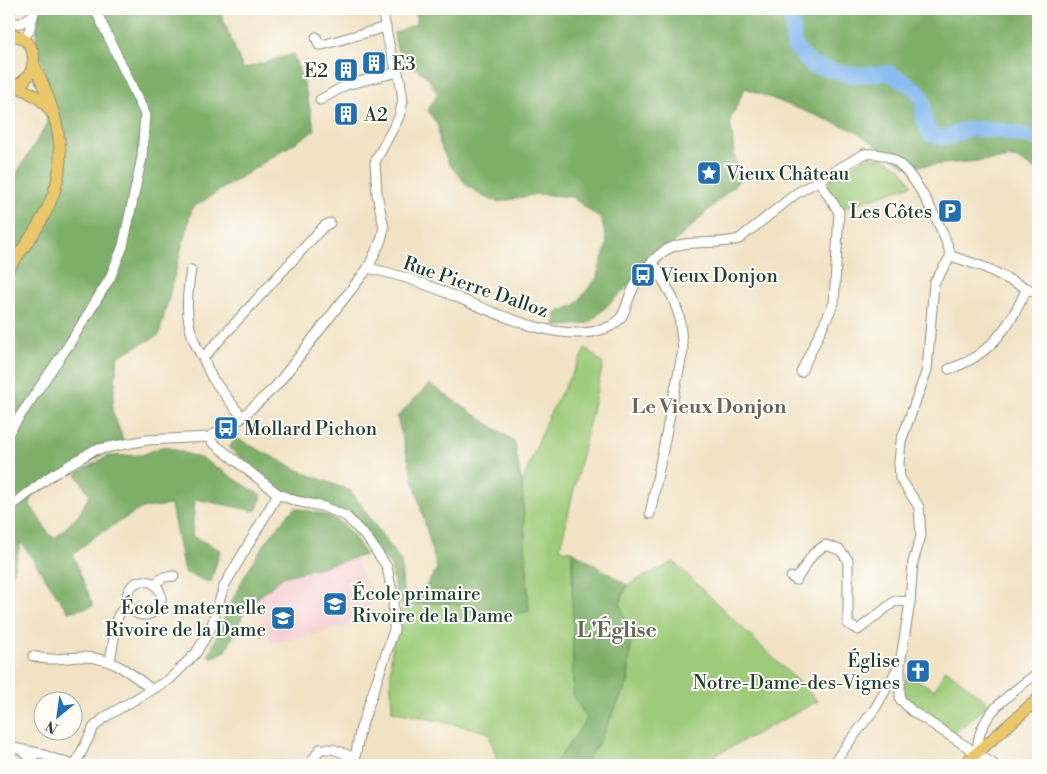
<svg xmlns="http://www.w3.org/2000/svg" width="1047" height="774" font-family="'Libre Bodoni',serif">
  <rect width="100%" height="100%" fill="#fdfcf7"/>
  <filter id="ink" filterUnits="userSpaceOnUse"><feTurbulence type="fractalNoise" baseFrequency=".02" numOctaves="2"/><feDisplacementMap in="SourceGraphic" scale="10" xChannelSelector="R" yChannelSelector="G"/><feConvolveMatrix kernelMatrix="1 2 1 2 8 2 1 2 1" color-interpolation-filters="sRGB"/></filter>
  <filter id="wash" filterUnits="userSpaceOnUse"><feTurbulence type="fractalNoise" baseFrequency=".0096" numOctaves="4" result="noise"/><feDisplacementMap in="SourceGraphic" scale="20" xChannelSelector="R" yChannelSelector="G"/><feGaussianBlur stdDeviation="1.12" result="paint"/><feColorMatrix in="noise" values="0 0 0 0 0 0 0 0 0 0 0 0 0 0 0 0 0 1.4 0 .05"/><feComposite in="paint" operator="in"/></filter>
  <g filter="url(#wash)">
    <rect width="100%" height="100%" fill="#f1e2c4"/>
    <!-- built -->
    <polygon fill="#f7cfd3" points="351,547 366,586 372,620 271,644 255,600 272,573"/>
    <!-- green -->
    <g fill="#9ecb79" stroke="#5e8456">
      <polygon points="881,157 901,168 912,185 841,209 828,188 830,180 864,158"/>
      <path d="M 586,348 L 603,364 L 560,549 L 572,551 L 573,695 L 587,719 L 554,765 L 499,765 L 488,732 L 392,711 C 390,675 388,638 404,604 L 453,603 L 487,621 L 529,611 L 522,483 L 548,417 Z"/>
      <polygon points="674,562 818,701 697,765 583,765 597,746 628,682 631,637 620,603 627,585"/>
      <polygon points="946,669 987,702 984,709 953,734 913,709 902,696 907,674 934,690"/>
    </g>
    <!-- forest -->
    <g fill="#7eaf69" stroke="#4e764e">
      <polygon points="39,9 219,9 243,69 293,54 304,84 315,130 192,208 159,335 118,356 112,410 124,442 32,496 30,505 50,535 55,538 78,516 90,495 76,474 108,456 142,455 164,446 203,459 262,496 256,511 195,499 192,536 220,550 211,583 184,572 171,505 142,508 94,537 73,555 93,606 68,612 21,542 12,574 9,577 9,181 15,176 47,124 46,76 36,40"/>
      <path d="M 416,9 L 1038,9 L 1038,171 L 1015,158 L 907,167 L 856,131 L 745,88 L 730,120 L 738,182 L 589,323 L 555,327 L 556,313 L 575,305 L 596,279 L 607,244 L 602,220 L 572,197 L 536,194 L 499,202 L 482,196 L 467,185 L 449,164 L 440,144 L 438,126 L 428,110 L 438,94 C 434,88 430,79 425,75 C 405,60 397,60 394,33 L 416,24 Z"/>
      <polygon points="429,384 514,441 522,483 529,611 487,621 453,603 414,604 437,569 397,417"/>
      <polygon points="236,438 300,471 351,491 401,562 404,604 397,604 391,566 343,512 284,491 229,448"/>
      <path d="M 295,508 C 336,516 344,518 365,555 L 283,577 L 255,600 L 243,615 L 226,651 L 213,657 L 209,656 C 228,604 255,547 295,508 Z"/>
      <polygon points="572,551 627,585 620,603 631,637 628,682 597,746 583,765 554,765 587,719 573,695"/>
    </g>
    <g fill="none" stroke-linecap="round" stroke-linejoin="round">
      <!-- river -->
      <path stroke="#7eb5ed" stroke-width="16" d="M 791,9 L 794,46 L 812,65 L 852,75 L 889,73 L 908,84 L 918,91 L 923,101 L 924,119 L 930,134 C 956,143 954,129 971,129 C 994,129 1017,133 1038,139"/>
    </g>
  </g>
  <g filter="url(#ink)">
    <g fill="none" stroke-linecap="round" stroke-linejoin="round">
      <defs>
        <g id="minor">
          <polyline points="9,24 21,23 33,15"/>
          <polyline points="316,37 319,45 322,45 386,27"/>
          <polyline points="23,40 29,31 35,9"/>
          <polyline points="320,100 346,85 398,72"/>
          <polyline points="951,256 984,267 1038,294"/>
          <path d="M 368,268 C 391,273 415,280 437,289 C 483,307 563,350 611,326 C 626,318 625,305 632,291 C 638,277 654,256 668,249 C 689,238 717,246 739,239 L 797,193 L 864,154 C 875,153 885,154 894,160 C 916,173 944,231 951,256"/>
          <path d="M 191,270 C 185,302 185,331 203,358"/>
          <path d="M 949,369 C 989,357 1011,325 1027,288"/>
          <polyline points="801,372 834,303 839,212 819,181"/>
          <polyline points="242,417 212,378 203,358 324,226 330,223"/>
          <polyline points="9,432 70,343 110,278 123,246 142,157 145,114 95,9"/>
          <polyline points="209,437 212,442 278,494 296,501 321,506 346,516 368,539 387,567 393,598 394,630 360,731 355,758 358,765"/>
          <polyline points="9,508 49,477 94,450 147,440 209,437 239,420 276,386 368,268 381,240 384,228 377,194 375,162 399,117 403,101 400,80 390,49 382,9"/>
          <polyline points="650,514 683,350 679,315 672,296 655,266 652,264"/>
          <polyline points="791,577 796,580 813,554 825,545 840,550 848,560 848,624 858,630 895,601 910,602"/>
          <circle cx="144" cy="598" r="17"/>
          <polyline points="154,584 164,577 174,576"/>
          <path d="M 33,656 C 50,662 66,657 83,657 C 111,657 132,673 152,690"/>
          <polyline points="110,661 118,616 122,610 130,606"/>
          <polyline points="900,666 900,699 912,711 995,765"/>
          <polyline points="9,747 38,753 72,765"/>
          <polyline points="21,750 38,765"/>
          <path d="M 978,752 C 975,716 1012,692 1038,673"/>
          <polyline points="75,765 94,727 105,717 170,679 196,653 211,628 224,586 278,494"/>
          <polyline points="312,765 312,761 320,749 333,749 355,758"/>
          <polyline points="832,765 876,707 900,664 910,602 913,562 921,536 919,507 900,478 899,463 901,441 927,370 934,283 951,256"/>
        </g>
        <g id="major">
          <path d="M 9,35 C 42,35 41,83 9,87"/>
          <path d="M 14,86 C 29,91 43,98 51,112"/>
          <path d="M 9,267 C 67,194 76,151 34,65"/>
          <polyline points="963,765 1038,699"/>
        </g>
      </defs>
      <!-- minor casing -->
      <use href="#minor" stroke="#88907c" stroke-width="11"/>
      <!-- major casing -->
      <use href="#major" stroke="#88907c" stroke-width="13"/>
      <!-- minor -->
      <use href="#minor" stroke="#fff" stroke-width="9"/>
      <!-- major -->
      <use href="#major" stroke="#eac769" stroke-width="11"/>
    </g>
  </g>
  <!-- icons -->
  <defs>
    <symbol id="building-square" viewBox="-11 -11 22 22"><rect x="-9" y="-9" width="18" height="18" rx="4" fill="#1f6fb2" stroke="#fdfcf7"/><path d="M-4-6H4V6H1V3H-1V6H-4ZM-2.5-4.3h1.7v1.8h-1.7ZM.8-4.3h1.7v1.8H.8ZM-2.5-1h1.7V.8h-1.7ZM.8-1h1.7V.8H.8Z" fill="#fff"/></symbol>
    <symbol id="sight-square" viewBox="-11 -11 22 22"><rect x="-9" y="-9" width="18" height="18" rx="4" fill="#1f6fb2" stroke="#fdfcf7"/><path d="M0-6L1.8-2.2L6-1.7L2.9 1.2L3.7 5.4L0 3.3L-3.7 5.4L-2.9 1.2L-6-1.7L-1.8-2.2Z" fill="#fff"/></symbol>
    <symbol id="parking-square" viewBox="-11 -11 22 22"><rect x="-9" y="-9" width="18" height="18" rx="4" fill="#1f6fb2" stroke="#fdfcf7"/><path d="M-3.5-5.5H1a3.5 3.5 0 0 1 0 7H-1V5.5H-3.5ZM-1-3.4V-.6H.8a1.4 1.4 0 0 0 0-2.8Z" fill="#fff"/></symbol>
    <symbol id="bus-square" viewBox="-11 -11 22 22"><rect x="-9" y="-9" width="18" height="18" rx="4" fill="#1f6fb2" stroke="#fdfcf7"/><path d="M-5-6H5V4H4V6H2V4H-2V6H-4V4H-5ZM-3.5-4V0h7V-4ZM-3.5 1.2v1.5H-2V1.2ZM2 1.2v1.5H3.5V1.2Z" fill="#fff"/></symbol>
    <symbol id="school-square" viewBox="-11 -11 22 22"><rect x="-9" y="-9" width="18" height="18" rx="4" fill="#1f6fb2" stroke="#fdfcf7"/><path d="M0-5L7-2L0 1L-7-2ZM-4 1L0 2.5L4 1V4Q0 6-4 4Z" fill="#fff"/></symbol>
    <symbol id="church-square" viewBox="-11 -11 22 22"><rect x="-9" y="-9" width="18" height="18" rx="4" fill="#1f6fb2" stroke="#fdfcf7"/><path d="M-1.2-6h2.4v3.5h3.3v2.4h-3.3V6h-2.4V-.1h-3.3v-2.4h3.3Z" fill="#fff"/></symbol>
  </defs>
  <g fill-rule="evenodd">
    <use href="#building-square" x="360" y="49" width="28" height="28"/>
    <use href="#building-square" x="332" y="56" width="28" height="28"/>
    <use href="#building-square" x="332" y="100" width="28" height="28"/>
    <use href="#sight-square" x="695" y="159" width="28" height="28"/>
    <use href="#parking-square" x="936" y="197" width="28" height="28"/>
    <use href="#bus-square" x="629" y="261" width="28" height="28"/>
    <use href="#bus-square" x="212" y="414" width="28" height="28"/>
    <use href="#school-square" x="321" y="590" width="28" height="28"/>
    <use href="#school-square" x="269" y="604" width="28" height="28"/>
    <use href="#church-square" x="904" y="657" width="28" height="28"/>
  </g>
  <g text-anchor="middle" stroke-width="4" stroke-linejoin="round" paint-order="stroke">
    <!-- poi labels -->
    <g font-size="19" fill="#1f3d34" stroke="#fdfcf7" text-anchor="start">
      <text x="392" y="70">E3</text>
      <text x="328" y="77" text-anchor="end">E2</text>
      <text x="364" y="121">A2</text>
      <text x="726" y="180">Vieux Château</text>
      <text x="932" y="218" text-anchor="end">Les Côtes</text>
      <text x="660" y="282">Vieux Donjon</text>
      <text x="244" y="435">Mollard Pichon</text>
      <text x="352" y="600">École primaire<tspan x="352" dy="22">Rivoire de la Dame</tspan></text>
      <text x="266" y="614" text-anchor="end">École maternelle<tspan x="266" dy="22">Rivoire de la Dame</tspan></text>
      <text x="900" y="667" text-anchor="end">Église<tspan x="900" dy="22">Notre-Dame-des-Vignes</tspan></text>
    </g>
    <!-- street labels -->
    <g font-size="19" fill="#1f3d34" stroke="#fdfcf7">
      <text transform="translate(476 286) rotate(19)" y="7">Rue Pierre Dalloz</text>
    </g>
    <!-- neighbourhood labels -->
    <g font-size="20" font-weight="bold" fill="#69655c" stroke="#fdfcf7">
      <text x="709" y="413">Le Vieux Donjon</text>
    </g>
    <!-- quarter labels -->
    <g font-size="21" font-weight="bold" fill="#69655c" stroke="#fdfcf7">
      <text x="617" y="637">L'Église</text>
    </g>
  </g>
  <!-- margin -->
  <rect width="1047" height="774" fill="none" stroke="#fdfcf7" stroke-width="30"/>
  <!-- north arrow -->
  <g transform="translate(58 716) rotate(209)"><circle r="24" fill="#fdfcf7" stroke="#a4b0a9"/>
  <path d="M0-4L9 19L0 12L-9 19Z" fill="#1f6fb2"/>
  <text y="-8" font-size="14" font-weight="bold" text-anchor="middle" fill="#1f3d34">N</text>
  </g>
</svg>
